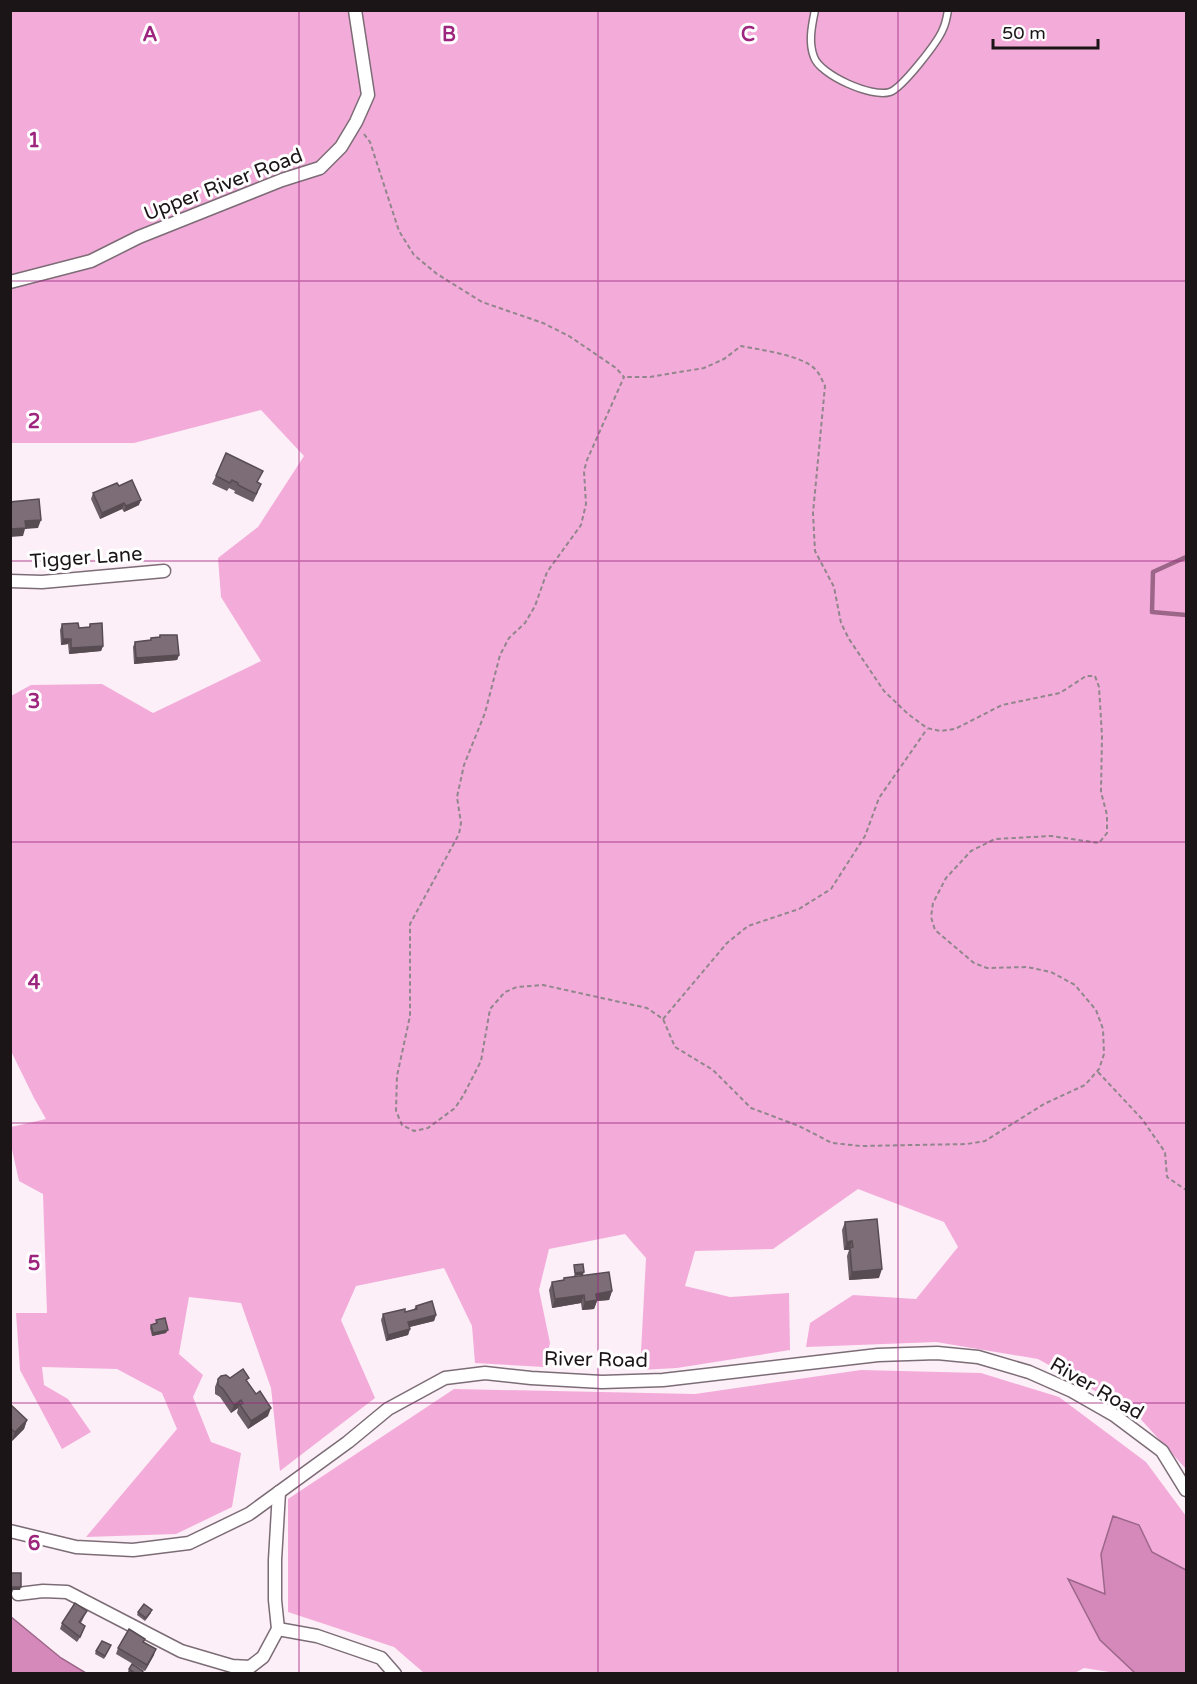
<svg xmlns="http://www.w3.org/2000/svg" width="1197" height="1684" font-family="'Varela Round',sans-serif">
  <rect width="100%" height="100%" fill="#fdeff7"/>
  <!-- green -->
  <g fill="#f3acda">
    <polygon points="11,11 1186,11 1186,1469 1136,1414 1038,1359 936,1342 806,1347 810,1323 853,1295 916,1299 958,1247 944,1222 858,1189 773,1249 695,1251 685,1286 730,1297 789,1293 790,1350 677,1368 640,1370 646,1258 625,1234 549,1249 539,1290 550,1343 544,1367 475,1363 472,1326 444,1268 356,1286 341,1320 375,1398 280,1471 271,1388 241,1303 189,1297 179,1354 203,1375 193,1397 211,1442 241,1453 232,1507 176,1534 86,1537 177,1429 162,1393 117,1369 42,1367 44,1385 68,1399 91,1432 62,1449 20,1370 16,1313 47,1313 43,1194 19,1181 11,1145 11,1127 46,1119 34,1098 11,1051 11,696 31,685 102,684 153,713 261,661 221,597 218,558 258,527 304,456 261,410 134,443 11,443"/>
    <polygon points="861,1370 981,1373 1059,1397 1146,1462 1186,1516 1186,1570 1152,1552 1139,1525 1101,1554 1105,1594 1068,1580 1100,1640 1135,1673 1116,1673 1084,1668 1073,1674 424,1673 394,1647 288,1612 288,1499 454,1389 695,1394"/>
  </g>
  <!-- water -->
  <g fill="#d489ba" stroke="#9c6689" stroke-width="1.5">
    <polygon points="1113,1516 1139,1525 1152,1552 1186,1570 1186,1673 1135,1673 1100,1640 1068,1579 1105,1594 1101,1554"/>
    <polygon points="10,1616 61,1658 86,1673 11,1673"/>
  </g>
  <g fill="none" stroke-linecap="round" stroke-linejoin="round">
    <!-- stream -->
    <polyline stroke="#9c6689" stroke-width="4.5" points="1186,557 1153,572 1152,612 1186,615"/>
    <defs>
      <path id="service" d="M 815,10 C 812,25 808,42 814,57 C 820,75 872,98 890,92 C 902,88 938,42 943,29 C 946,23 947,16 948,10"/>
      <g id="minor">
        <polyline points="10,282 91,261 139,237 282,180 320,168 341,147 356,122 368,95 355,10"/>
        <polyline points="10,581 42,582 164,571"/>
        <polyline points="10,1531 76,1547 133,1550 189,1543 249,1514 348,1442 388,1409 445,1378 485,1373 531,1378 602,1382 663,1380 878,1355 937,1353 978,1357 1029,1372 1072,1391 1114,1415 1162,1451 1186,1490"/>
        <polyline points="18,1594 43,1591 67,1592 181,1651 232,1666 250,1667 263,1657 278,1629 275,1600 275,1560 279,1492"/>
        <polyline points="278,1629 317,1636 381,1658 395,1674"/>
      </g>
    </defs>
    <!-- service casing -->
    <use href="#service" stroke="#7c6c76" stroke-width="9"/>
    <!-- minor casing -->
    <use href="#minor" stroke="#7c6c76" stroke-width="15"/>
    <!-- path -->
    <g stroke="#90868b" stroke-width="2" stroke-dasharray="4.5 3" stroke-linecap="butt">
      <path d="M 364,134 L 370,142 L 399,231 L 414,255 L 437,274 L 482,302 L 543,323 L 569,336 L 616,368 L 624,377 L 587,460 L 584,471 L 586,504 L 581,525 L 547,572 L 535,606 L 525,623 L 509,638 L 500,655 L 485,713 L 464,765 L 457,797 L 461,823 L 459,834 L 410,924 L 410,1016 L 397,1076 L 396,1111 L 402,1125 L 414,1131 L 428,1128 L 455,1108 L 463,1096 L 481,1061 L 490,1009 L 505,992 L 517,987 L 543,985 L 647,1008 L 663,1019 L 675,1047 L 713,1070 L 751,1108 L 799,1126 L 832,1143 L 861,1146 L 967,1144 L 985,1141 L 1044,1104 L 1085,1085 L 1099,1069 L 1104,1054 L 1103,1029 L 1096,1010 L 1075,985 L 1051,972 L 1027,967 L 987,968 L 974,963 L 935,930 L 931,917 L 933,903 L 946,878 L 971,851 L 995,839 L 1051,836 L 1099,843 L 1107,833 L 1107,815 L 1101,792 L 1102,736 L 1099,687 L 1095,676 L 1086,676 L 1060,693 L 1002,705 L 955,729 L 940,731 L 927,728 L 908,714 L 884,691 L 849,639 L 841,623 L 834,587 L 815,551 L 813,513 L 825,386 C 822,380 820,374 815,369 C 801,355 761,350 741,346 L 724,359 L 704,368 L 650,377 L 624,377"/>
      <polyline points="663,1019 727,943 748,926 799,909 831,889 865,836 879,798 927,729"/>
      <polyline points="1098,1072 1142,1119 1165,1152 1167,1177 1186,1190"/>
    </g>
    <!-- service -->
    <use href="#service" stroke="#fff" stroke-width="6"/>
    <!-- minor -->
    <use href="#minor" stroke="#fff" stroke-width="12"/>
  </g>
  <!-- wall -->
  <g fill="#6c5e66">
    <polygon points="216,476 258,483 258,492 253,502 234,493 235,491 229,488 227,491 212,484"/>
    <polygon points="119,486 139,505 124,512 122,509 100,519 91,499 93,493"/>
    <polygon points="62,624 79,628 89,627 90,624 103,646 101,651 69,654 68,644 61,645 60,630"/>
    <polygon points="160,635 179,655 177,660 134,664 133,647 135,642 150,640 151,638 159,637"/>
    <polygon points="845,1222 879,1278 849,1280 847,1256 849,1250 844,1250 842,1230"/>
    <polygon points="564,1278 612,1291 609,1300 597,1301 594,1309 582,1310 581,1303 552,1308 549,1290 552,1282 563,1280"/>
    <polygon points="416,1306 436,1315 434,1321 409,1327 410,1329 408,1335 386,1341 381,1320 383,1314 405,1312 414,1309"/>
    <polygon points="156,1320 166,1333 152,1336 150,1328 151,1325 156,1324"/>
    <polygon points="230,1378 247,1382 268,1416 248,1429 237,1413 238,1408 231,1413 220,1397 215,1394 215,1387 218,1379"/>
    <polygon points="10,1404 27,1420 24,1429 12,1441 10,1439"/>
    <polygon points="87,1611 81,1623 85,1626 81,1636 77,1642 60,1629 62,1623"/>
    <polygon points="138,1612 151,1613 145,1621 137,1615"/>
    <polygon points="144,1642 154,1655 145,1671 116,1654 118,1648"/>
    <polygon points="110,1648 104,1659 95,1654 96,1651"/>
    <polygon points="129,1669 143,1671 142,1674 131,1674 128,1672"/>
  </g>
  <!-- shaded-wall -->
  <g fill="#584c53">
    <polygon points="141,500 139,505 124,512 126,506"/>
    <polygon points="124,503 122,509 100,519 102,513"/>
    <polygon points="41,520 38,528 25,529 23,536 10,537 10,529 25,521"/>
    <polygon points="63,639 71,639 68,644 61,645"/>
    <polygon points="103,646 101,651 69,654 71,648"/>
    <polygon points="179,655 177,660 134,664 136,658"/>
    <polygon points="852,1241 849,1250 844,1250 847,1242"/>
    <polygon points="882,1269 879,1278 849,1280 852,1272"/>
    <polygon points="584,1272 583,1275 574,1276 575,1273"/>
    <polygon points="612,1291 609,1300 597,1301 594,1309 582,1310 585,1302 596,1294"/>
    <polygon points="584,1295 581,1303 552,1308 555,1299"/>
    <polygon points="436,1315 434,1321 406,1328 408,1322"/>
    <polygon points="410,1329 408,1335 386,1341 388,1335"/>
    <polygon points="168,1330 166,1333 152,1336 153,1333"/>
    <polygon points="241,1400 238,1408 231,1413 234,1405"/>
    <polygon points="271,1408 268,1416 248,1429 251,1421"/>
    <polygon points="27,1420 24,1429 12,1441 15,1432"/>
    <polygon points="10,1587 21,1587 20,1590 10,1590"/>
    <polygon points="156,1649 154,1655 145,1671 147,1665"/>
  </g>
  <!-- building -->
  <g fill="#7d6d77" stroke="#584c53" stroke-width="1.5">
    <polygon points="226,453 263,471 257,482 261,484 256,494 238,485 238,483 232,480 230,483 216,476"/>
    <polygon points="132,480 141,500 126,506 124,503 102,513 93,493 117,483 119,486"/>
    <polygon points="39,499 41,520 25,521 26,528 10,529 10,502"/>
    <polygon points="78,623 79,628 90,627 90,624 102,623 103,646 71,648 71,639 63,639 62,624"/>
    <polygon points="160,635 177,635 179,655 136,658 135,642 151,640 151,638 160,637"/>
    <polygon points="877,1219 882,1269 852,1272 850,1248 853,1247 852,1241 847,1242 845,1222"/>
    <polygon points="583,1264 584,1272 575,1273 574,1265"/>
    <polygon points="609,1272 612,1291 596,1294 597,1300 585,1302 584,1295 555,1299 552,1282 564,1280 564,1278"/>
    <polygon points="432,1301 436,1315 408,1322 410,1329 388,1335 383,1314 405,1309 405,1312 417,1309 416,1306"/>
    <polygon points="165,1318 168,1330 153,1333 151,1325 157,1323 156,1320"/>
    <polygon points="243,1369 249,1378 246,1380 256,1394 260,1391 271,1408 251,1421 240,1405 243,1403 241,1400 234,1405 223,1389 218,1385 218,1379 221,1376 226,1375 230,1378"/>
    <polygon points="10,1404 27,1420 15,1432 11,1429 10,1430"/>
    <rect x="10" y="1573" width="11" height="14"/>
    <polygon points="75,1603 87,1611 79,1622 85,1626 80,1637 62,1623"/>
    <polygon points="144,1604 152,1610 146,1618 138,1612"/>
    <polygon points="129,1629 145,1639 143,1642 156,1649 147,1665 118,1648"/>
    <polygon points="102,1641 111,1645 105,1656 96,1651"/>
    <polygon points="132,1664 143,1671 141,1674 136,1674 129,1669"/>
  </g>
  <!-- grid -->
  <path fill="none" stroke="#9d257d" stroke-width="1.5" stroke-opacity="0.55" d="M 299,10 L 299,1674M 598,10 L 598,1674M 898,10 L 898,1674M 10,281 L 1186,281M 10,561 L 1186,561M 10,842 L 1186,842M 10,1123 L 1186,1123M 10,1403 L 1186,1403"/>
  <g text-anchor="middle" stroke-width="6" stroke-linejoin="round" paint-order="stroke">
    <!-- street labels -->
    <g font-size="20" fill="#1b1518" stroke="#fff">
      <text transform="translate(223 184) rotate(-21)" y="7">Upper River Road</text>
      <text transform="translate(86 557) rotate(-4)" y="7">Tigger Lane</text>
      <text transform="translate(596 1359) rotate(1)" y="7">River Road</text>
      <text transform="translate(1097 1388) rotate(30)" y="7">River Road</text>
    </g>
  </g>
  <g font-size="20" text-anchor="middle" font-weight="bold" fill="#9d257d" stroke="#fff" stroke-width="6" stroke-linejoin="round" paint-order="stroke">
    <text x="150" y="41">A</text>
    <text x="449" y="41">B</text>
    <text x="748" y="41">C</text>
    <text x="34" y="147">1</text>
    <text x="34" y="428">2</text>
    <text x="34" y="708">3</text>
    <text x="34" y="989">4</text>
    <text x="34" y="1270">5</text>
    <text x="34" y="1550">6</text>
  </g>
  <!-- border -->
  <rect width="1197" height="1684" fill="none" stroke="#1b1518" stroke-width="24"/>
  <!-- scale -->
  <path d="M993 39v9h105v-9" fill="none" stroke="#1b1518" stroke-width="3"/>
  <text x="1002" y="39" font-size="18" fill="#1b1518" stroke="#ffffff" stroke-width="4.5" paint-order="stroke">50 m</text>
</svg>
